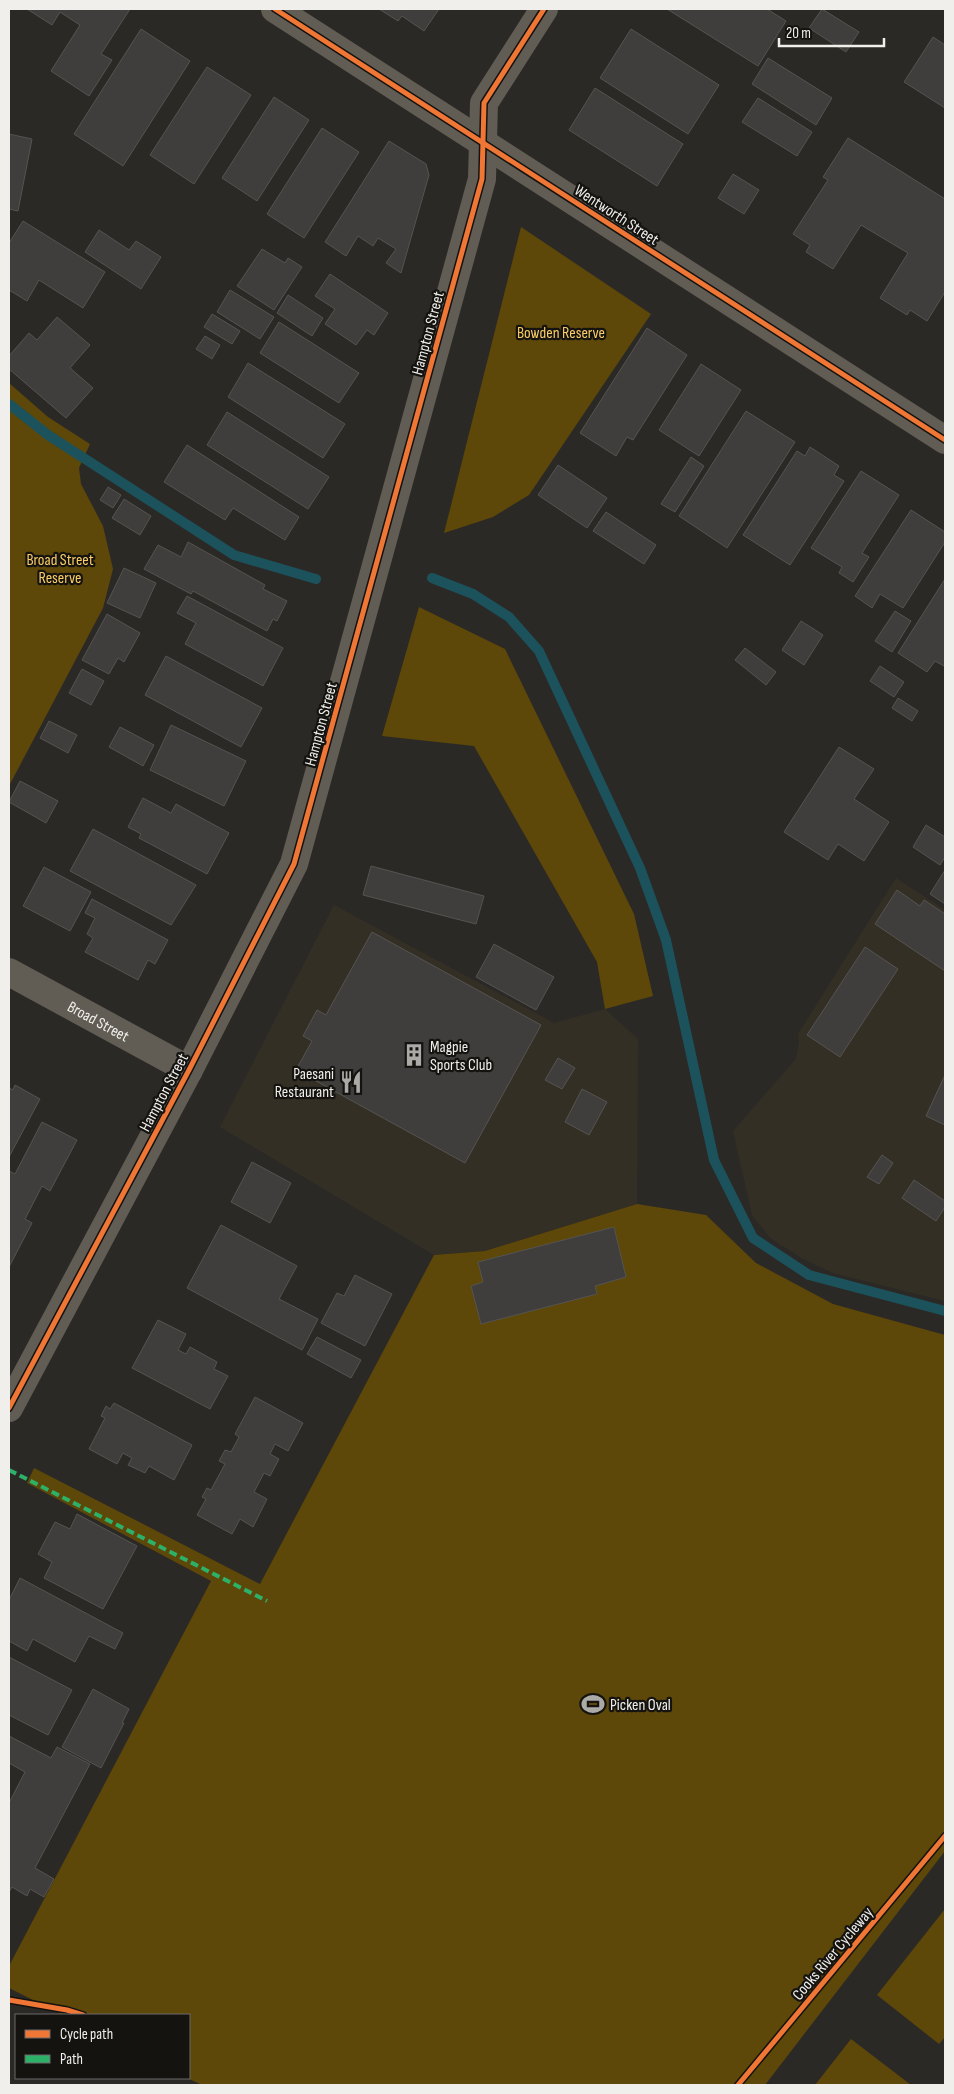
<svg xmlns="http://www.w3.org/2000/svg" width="954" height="2094" font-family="'Sofia Sans Condensed',sans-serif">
  <rect width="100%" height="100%" fill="#2b2926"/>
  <!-- built -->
  <g fill="#342f25">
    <polygon points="896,878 945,910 945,1301 833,1273 803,1259 770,1238 752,1215 733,1131 796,1059 799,1042 798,1034"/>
    <polygon points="334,905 554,1023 605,1009 638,1039 637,1204 485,1251 434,1255 220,1127"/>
  </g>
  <!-- green -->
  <g fill="#5d4709">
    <polygon points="521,227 651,314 529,495 493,517 444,533"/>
    <polygon points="9,383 48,417 90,444 79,468 81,484 103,526 113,569 103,608 9,786"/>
    <polygon points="419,607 505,649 634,914 653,996 605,1009 597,962 474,746 382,736"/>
    <polygon points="637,1204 706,1215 756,1263 833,1304 945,1335 945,1851 765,2085 202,2085 187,2078 189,2078 189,2015 63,2015 9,1988 9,1966 211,1581 27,1483 34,1468 260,1584 434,1255 485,1251"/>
    <polygon points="945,1909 945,2037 939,2044 877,1995"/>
    <polygon points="851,2039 911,2085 815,2085"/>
  </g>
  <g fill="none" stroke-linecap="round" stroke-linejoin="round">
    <!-- stream -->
    <g stroke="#1c525c" stroke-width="10">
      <polyline points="9,404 48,435 234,555 316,579"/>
      <polyline points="432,578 473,594 509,617 539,651 640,868 666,940 714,1160 753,1238 809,1275 945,1311"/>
    </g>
  </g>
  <!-- building -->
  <g fill="#403e3c" stroke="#555451">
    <polygon points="27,9 130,9 101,54 112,60 89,96 51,71 80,25 60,12 52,25"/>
    <polygon points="379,9 439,9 424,31 402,16 398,21"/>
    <polygon points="667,9 767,9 786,21 758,66"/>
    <polygon points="822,9 859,32 846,52 809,28"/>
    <polygon points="141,29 190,61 123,166 74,134"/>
    <polygon points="631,29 719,85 688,134 600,78"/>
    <polygon points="933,37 945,45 945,108 904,82"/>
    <polygon points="768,58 832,98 816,125 752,84"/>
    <polygon points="207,67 251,95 194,184 150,155"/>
    <polygon points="595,88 683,144 657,186 569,130"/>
    <polygon points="274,97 309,120 257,201 222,178"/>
    <polygon points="758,98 812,132 797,156 742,122"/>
    <polygon points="322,128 359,152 304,238 267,214"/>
    <polygon points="9,134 32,139 18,211 9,209"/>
    <polygon points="848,138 945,199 945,292 927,321 910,310 907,315 880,298 908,253 861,225 833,269 806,252 810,245 793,234 828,180 823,177"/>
    <polygon points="389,141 426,164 429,175 401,273 386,263 396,249 378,238 373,246 358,236 346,256 325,242"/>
    <polygon points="733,174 759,190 744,214 718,198"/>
    <polygon points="23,221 105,272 83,308 39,280 27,301 9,290 9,243"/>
    <polygon points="99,230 129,250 136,241 161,257 141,289 85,252"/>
    <polygon points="262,249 285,263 288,258 302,267 274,310 237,286"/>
    <polygon points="330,274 388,313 374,335 367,330 356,345 325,324 335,309 315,296"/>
    <polygon points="230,290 274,317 260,339 217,312"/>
    <polygon points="288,295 323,318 312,336 277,313"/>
    <polygon points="212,314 240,331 232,344 204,327"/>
    <polygon points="57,317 90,345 70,368 93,388 66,418 9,369 9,356 29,333 37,340"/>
    <polygon points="279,322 359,373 339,403 260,353"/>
    <polygon points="647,328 687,355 633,440 627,437 616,456 580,433"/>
    <polygon points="205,336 220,345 212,359 196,349"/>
    <polygon points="248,363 345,424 323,458 228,397"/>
    <polygon points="701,364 741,390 699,456 659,430"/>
    <polygon points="746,411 795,442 727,548 679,516"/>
    <polygon points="227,412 329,477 308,509 207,445"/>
    <polygon points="187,445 299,517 285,540 233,508 225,520 164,482"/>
    <polygon points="810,447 839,466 834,475 844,481 790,565 743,535 797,451 805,456"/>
    <polygon points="691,457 704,466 675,512 661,504"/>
    <polygon points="558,465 607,498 587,528 538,495"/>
    <polygon points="861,471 899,495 862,553 869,557 853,582 839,573 842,567 811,548"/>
    <polygon points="108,487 121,495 113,508 100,500"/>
    <polygon points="124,499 151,516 140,535 112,518"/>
    <polygon points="911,510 945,532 945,542 903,608 880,594 872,608 855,596"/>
    <polygon points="606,512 656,545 644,564 593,531"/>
    <polygon points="188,542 265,585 263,589 287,601 277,621 273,619 267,631 193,591 191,594 144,569 158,545 181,557"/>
    <polygon points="124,568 156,583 140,618 107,603"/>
    <polygon points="945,579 945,664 944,666 935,661 927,672 898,653"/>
    <polygon points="187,596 283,648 263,686 185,644 196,623 177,613"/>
    <polygon points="895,611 911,621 892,652 875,641"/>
    <polygon points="107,614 140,633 124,662 118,658 109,674 82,660"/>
    <polygon points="801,621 823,635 804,665 782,650"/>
    <polygon points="745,648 776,672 766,685 735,660"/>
    <polygon points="166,656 262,708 241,747 145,695"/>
    <polygon points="880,666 904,682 894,697 870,681"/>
    <polygon points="82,669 104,681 91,705 69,693"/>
    <polygon points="898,698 918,711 912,721 892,708"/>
    <polygon points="49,721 77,735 68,753 40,738"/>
    <polygon points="171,725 246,761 224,806 150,770"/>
    <polygon points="120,727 154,745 143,766 109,747"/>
    <polygon points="839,747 874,769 854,799 889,822 864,861 838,844 828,860 784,832"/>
    <polygon points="20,781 58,801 46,823 9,802"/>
    <polygon points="143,798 171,813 176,804 229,833 207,874 139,838 141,834 128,827"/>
    <polygon points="926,825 945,837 945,857 940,865 913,847"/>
    <polygon points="93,829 196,885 171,925 70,871"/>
    <polygon points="371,866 484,896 476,924 363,895"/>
    <polygon points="44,867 91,892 70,931 23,906"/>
    <polygon points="945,870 945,904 930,894"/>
    <polygon points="897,890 920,906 924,900 945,914 945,971 875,924"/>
    <polygon points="92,899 168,940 155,964 148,960 138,980 85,952 93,938 87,934 95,918 85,913"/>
    <polygon points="372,932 541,1025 465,1163 296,1070 312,1041 303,1036 317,1010 326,1015"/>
    <polygon points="494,944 554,977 536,1010 476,977"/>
    <polygon points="865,947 898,969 840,1057 807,1035"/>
    <polygon points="558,1058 575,1068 562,1089 545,1080"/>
    <polygon points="945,1075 945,1125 926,1116"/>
    <polygon points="15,1085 40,1099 9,1157 9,1088 13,1090"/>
    <polygon points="582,1089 607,1102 589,1135 565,1122"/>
    <polygon points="42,1122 77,1140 50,1191 42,1186 25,1219 32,1223 9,1267 9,1171 15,1174"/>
    <polygon points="882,1155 893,1163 879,1184 867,1177"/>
    <polygon points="252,1162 291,1183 270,1223 231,1202"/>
    <polygon points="914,1180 945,1201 945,1207 936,1221 902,1198"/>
    <polygon points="221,1225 297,1266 279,1299 318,1319 302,1350 187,1288"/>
    <polygon points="614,1227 626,1277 595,1286 597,1294 481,1324 471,1286 483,1282 478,1262"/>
    <polygon points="355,1275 392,1294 365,1346 321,1323 337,1293 344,1296"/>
    <polygon points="158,1320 186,1334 178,1350 186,1354 190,1347 217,1362 214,1369 228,1376 210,1409 132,1368"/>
    <polygon points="317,1337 361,1360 351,1378 307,1354"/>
    <polygon points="255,1397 303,1423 288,1451 275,1444 270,1454 279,1459 270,1476 264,1473 254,1492 267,1499 253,1527 240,1519 232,1534 197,1515 206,1499 202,1497 207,1488 211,1490 225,1464 219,1461 225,1450 231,1452 239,1437 235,1434"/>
    <polygon points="114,1403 192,1445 174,1480 149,1466 145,1473 128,1465 132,1458 123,1453 117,1464 89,1449 105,1418 101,1416 106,1406 110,1409"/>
    <polygon points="77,1514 137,1546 103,1609 44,1578 52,1562 38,1554 55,1522 70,1529"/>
    <polygon points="20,1578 123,1633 115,1649 89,1636 75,1662 33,1639 27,1651 9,1641 9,1600"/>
    <polygon points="9,1657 72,1690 48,1735 9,1715"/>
    <polygon points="93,1689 129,1709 122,1723 124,1723 101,1768 62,1747"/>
    <polygon points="9,1736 51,1758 57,1747 90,1764 35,1868 54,1879 44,1897 30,1889 27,1896 12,1887 9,1892 9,1803 25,1772 9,1763"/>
  </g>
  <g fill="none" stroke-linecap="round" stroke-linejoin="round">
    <!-- minor -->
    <g stroke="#615d54" stroke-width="28">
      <polyline points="275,9 945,440"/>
      <path id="s1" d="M 9,972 L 189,1070"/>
      <polyline points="9,1408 189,1070 294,864 482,179 484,103 544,9"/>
    </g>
    <!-- quiet -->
    <polyline stroke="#2db169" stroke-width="4" stroke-dasharray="8 4" stroke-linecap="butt" points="9,1470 267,1601"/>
    <defs>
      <g id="cycleway">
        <polyline points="275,9 945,440"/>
        <polyline points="9,1408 189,1070 294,864 482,179 484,103 544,9"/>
        <polyline points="9,2000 67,2010 83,2015"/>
        <polyline points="738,2085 945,1836"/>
      </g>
    </defs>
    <!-- cycleway casing -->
    <use href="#cycleway" stroke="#141310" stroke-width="8"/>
    <!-- cycleway -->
    <use href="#cycleway" stroke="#f07635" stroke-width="5"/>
  </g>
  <!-- icons -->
  <defs>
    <symbol id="building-bare" viewBox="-9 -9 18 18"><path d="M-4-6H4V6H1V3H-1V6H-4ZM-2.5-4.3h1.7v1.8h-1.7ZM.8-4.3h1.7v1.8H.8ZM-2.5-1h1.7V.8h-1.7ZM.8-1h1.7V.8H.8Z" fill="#abaaa6" stroke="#141310" stroke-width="2.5" paint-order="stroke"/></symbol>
    <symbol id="restaurant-bare" viewBox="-9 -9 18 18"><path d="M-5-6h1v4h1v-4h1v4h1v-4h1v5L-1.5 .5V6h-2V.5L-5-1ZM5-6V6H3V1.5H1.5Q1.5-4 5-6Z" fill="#abaaa6" stroke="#141310" stroke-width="2.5" paint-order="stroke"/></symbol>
    <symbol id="stadium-bare" viewBox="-9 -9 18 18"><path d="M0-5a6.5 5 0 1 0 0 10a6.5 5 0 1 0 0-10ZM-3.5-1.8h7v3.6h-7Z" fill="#abaaa6" stroke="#141310" stroke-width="2.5" paint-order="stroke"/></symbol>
  </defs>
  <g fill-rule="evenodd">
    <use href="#building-bare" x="398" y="1039" width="32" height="32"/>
    <use href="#restaurant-bare" x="335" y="1066" width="32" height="32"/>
    <use href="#stadium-bare" x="577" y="1688" width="32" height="32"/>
  </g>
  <g text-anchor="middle" stroke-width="4.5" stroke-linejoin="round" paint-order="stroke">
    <!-- street labels -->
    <g font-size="16" fill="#f0efeb" stroke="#141310">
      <text transform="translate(617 214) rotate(33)" y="6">Wentworth Street</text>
      <text transform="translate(427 333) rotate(-75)" y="6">Hampton Street</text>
      <text transform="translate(320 724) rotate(-75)" y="6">Hampton Street</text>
      <text dy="6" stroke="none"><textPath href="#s1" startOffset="102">Broad Street</textPath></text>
      <text transform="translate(163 1092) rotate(-62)" y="6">Hampton Street</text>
      <text transform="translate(832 1953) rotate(-50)" y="6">Cooks River Cycleway</text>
    </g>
    <!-- park labels -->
    <g font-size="16" fill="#fcce65" stroke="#141310">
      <text x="561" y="338">Bowden Reserve</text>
      <text x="60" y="565">Broad Street<tspan x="60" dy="18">Reserve</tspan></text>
    </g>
    <!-- poi labels -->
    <g font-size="16" fill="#f0efeb" stroke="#141310" text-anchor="start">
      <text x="430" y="1052">Magpie<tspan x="430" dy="18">Sports Club</tspan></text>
      <text x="334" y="1079" text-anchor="end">Paesani<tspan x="334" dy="18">Restaurant</tspan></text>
      <text x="610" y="1710">Picken Oval</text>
    </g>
  </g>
  <!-- border -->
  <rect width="954" height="2094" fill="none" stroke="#f0efeb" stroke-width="20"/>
  <!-- legend -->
  <rect x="15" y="2014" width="175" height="65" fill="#141310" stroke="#6c6b68"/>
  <rect x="25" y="2030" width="25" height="8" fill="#f07635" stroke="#6c6b68"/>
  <text x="60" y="2039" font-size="15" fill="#f0efeb">Cycle path</text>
  <rect x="25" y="2055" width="25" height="8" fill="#2db169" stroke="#6c6b68"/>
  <text x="60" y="2064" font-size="15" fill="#f0efeb">Path</text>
  <!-- scale -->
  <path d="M779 38v8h105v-8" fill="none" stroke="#f0efeb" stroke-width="2.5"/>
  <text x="786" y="38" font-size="15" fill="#f0efeb" stroke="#141310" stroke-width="4" paint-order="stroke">20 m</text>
</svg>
